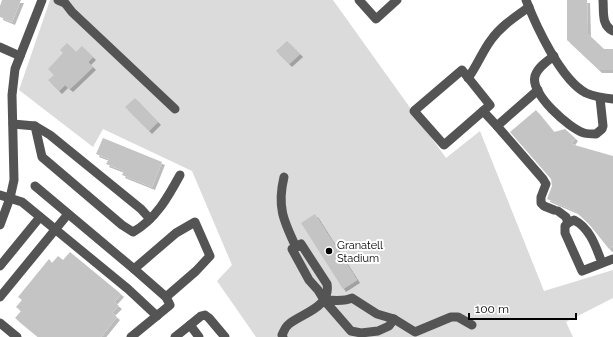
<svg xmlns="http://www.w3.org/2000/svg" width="613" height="337" font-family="Raleway,sans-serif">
  <defs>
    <filter id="shadow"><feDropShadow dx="3" dy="3" stdDeviation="0" flood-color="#0004"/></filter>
  </defs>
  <rect width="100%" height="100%" fill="#fff"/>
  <!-- green -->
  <polygon fill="#dbdbdb" points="50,0 333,0 446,158 480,131 544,291 613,270 613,298 566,322 573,337 256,337 217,281 232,265 192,171 103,129 93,147 19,90"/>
  <!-- building -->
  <g fill="#c4c4c4" filter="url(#shadow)">
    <polygon points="2,0 21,0 12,22 0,17 0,6"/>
    <polygon points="567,0 587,0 588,34 604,49 613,49 613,70 599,70 567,40"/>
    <polygon points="287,41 300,54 289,64 276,51"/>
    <polygon points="67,43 76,52 82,46 93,57 88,62 93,67 70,89 65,85 59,91 48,80 54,75 48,69 63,53 60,50"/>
    <polygon points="135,98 158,122 149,131 125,107"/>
    <polygon points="536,110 554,132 565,129 575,138 571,144 613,156 613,246 609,249 589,224 575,211 547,199 552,186 551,179 510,132"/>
    <polygon points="103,138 162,162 152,187 122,175 124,171 106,164 109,159 96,154"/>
    <polygon points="315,214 357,280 343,289 301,223"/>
    <polygon points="70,252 121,294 114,302 119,306 112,313 117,317 101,337 38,337 15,318 21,311 16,307 22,300 18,297 49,259 52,263 58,256 63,260"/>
  </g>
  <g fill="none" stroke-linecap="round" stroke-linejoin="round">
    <!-- minor -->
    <g stroke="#545454" stroke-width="9">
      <polyline points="58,0 65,3 72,12 175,109"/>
      <polyline points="359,0 376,19 397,0"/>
      <path d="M 526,0 C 536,26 561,80 586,93 C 595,97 604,98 613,99"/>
      <path d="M 603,0 C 604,12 601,25 613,31"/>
      <polyline points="0,47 20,56"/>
      <path d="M 554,56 C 547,61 538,67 535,76 C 530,94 569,128 584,133 C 588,134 592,134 596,134 L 602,129 L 603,126 L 600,98"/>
      <polygon points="462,70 490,105 444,145 414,111"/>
      <path d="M 468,78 C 477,66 482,52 491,40 C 501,26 515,17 529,7"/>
      <polyline points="483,111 497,126 538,90"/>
      <polyline points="13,124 35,126 50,135 141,209 150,219"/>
      <path d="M 35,126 L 42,157 L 122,225 L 133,232 C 156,219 168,197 180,175"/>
      <polyline points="497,126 543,179 546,184 541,197 541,203 544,206 554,210"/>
      <path d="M 284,177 C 277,206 283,220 296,247"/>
      <polyline points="35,186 134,269 166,297 170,305 131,337"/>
      <polyline points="0,195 22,202 128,289 157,316"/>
      <polyline points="558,211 566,217 568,223"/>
      <polyline points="0,225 10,198 14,180 12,95 15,69 42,0"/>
      <path d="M 602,263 C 596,247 590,228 574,220 L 568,223 L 565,226 L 565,233 L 582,271 L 613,259"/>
      <polyline points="0,266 40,217"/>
      <polyline points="134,269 176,233 195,222 210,256 196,271 166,297"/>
      <polyline points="0,297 68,214"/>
      <polyline points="394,319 415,332 451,317 458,317 472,325"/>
      <polyline points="0,323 17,337"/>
      <polyline points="190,325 201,316 205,315 209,318 225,337"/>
      <polyline points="175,337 190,325 199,337"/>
      <path d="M 283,337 L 282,335 C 284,331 285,327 289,324 C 303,313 331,307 327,284 L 301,244 L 292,249 L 309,280 L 318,290 L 324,300 L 351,331 L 361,333 L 378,331 L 389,326 L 394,319 L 377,314 L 352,298 C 344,302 334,300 324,300"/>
    </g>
  </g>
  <!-- markers -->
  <circle fill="#000" stroke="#fff" stroke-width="1.5" cx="329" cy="251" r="4"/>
  <g text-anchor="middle" stroke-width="4" stroke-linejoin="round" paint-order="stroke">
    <!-- poi labels -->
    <g font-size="11" fill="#000" stroke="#fff" text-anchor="start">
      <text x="337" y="249">Granatell<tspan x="337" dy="13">Stadium</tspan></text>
    </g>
  </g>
  <!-- scale -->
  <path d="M469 313v6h107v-6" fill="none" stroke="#000000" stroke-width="2"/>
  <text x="475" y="313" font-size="12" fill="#000000" stroke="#ffffff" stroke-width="3" paint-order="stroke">100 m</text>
</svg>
